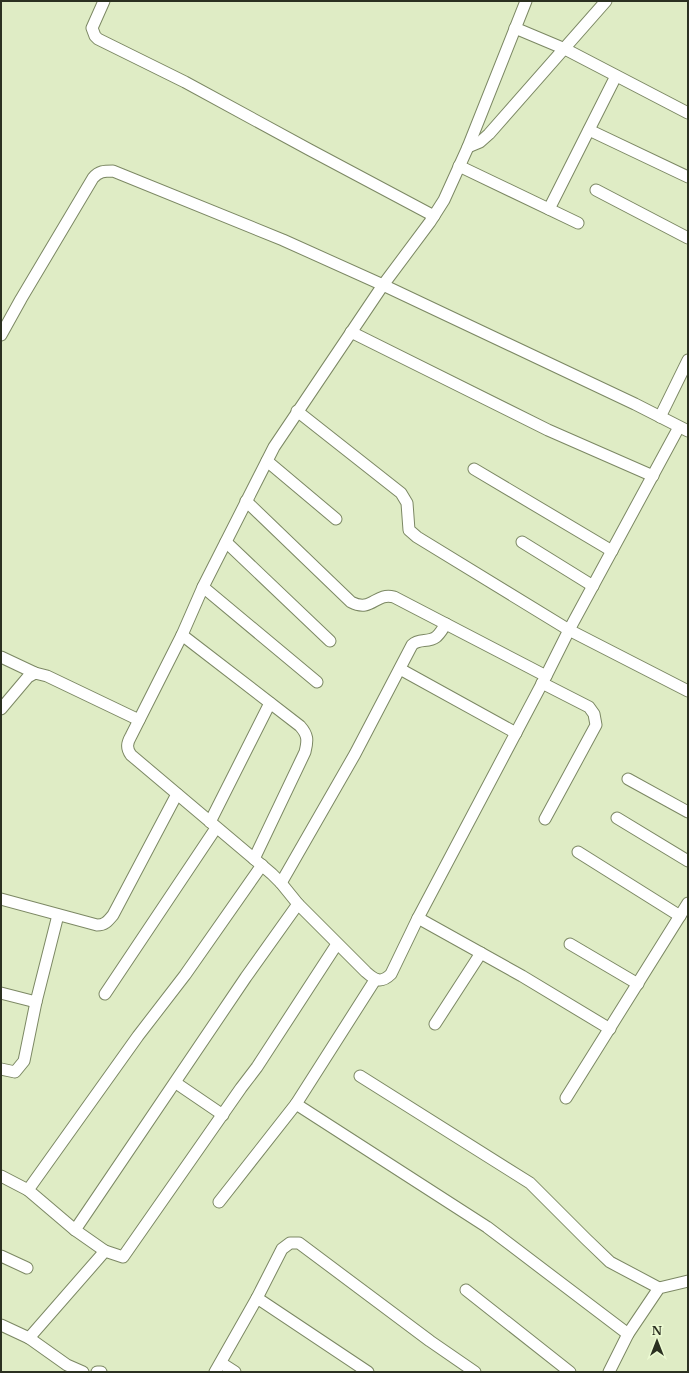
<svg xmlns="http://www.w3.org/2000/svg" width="689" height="1373" font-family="'Libre Baskerville',serif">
  <rect width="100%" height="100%" fill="#dfecc5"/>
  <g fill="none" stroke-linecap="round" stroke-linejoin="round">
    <defs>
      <g id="minor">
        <polyline points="104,1 92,28 95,36 98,39 185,82 310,150 434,216"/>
        <path d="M 526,1 L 468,147 L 444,200 L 430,222 L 383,285 L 274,447 L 203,587 L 182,635 L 131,736 C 127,743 126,748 131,755 L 272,874 L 281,883 L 298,904 L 366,972 C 375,980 381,984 391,974 L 418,918 L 546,676 L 569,630 L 679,427"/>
        <polyline points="515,28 565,49 688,113"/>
        <polyline points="589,130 688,177"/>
        <polyline points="468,147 480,142 489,134 606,1"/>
        <polyline points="459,166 578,223"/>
        <polyline points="596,190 688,238"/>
        <polyline points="549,209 616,76"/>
        <polyline points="351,332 548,430 653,476"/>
        <path d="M 1,335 L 21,299 L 93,178 C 99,171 104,171 113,171 L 283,240 L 383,285 L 635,404 L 688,431"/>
        <polyline points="297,411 401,493 407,503 409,530 417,537 569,630 688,691"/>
        <polyline points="660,417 688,360"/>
        <polyline points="267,461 336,519"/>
        <polyline points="474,469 612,551"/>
        <path d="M 246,501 L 351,602 C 372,613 375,592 394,597 L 546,676"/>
        <polyline points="226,542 330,641"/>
        <polyline points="522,542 593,586"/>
        <polyline points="203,587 317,682"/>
        <path d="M 182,635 L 300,726 C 308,735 308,740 305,752 L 254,859"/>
        <polyline points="1,657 35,673"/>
        <polyline points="400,669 516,733"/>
        <polyline points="542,683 589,707 594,714 596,725 545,819"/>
        <polyline points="1,709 28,677 35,673 47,676 139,720"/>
        <polyline points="628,779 688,812"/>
        <polyline points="617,818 688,861"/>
        <polyline points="210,822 270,703"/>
        <polyline points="578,852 680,916"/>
        <path d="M 281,883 L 355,754 L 412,645 C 419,638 428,643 436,637 C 440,634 443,628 446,624"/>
        <path d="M 1,899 L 97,925 C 105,925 108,921 113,915 L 177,794"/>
        <polyline points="418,918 522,976 610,1029"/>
        <polyline points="570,944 638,984"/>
        <polyline points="1,993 36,1002"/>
        <polyline points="105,994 216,828"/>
        <polyline points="435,1024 481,953"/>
        <polyline points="1,1069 15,1072 24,1061 36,1002 58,915"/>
        <polyline points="360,1076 530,1183 586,1239 610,1262 659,1288"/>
        <polyline points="176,1083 223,1115"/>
        <polyline points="566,1098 688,903"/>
        <polyline points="296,1104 487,1227 628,1334"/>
        <polyline points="1,1176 28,1190"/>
        <polyline points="219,1202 296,1104 375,980"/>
        <polyline points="75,1230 246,977 298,904"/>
        <polyline points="105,1251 75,1230 28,1190 138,1036 185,975 262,865"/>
        <polyline points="1,1256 27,1268"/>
        <polyline points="466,1290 570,1372"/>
        <polyline points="257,1298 282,1249 290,1243 299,1243 430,1341 475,1372"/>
        <polyline points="1,1325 29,1338 67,1365 83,1372"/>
        <polyline points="29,1338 105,1251 123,1257 241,1088 257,1067 337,944"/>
        <polyline points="221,1363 235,1372"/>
        <polyline points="97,1372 101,1372"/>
        <polyline points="215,1372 257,1298 368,1372"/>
        <polyline points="609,1372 628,1334 659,1288 688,1281"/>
      </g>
    </defs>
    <!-- minor casing -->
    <use href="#minor" stroke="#7c8864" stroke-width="13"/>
    <!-- minor -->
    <use href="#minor" stroke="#fff" stroke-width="11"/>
  </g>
  <!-- border -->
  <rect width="689" height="1373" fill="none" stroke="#2b3021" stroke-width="4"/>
  <!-- north arrow -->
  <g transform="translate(657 1341)" stroke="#ecfad2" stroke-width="3" paint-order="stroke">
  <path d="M0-3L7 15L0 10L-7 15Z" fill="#2b3021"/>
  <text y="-6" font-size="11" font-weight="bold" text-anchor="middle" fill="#2b3021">N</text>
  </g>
</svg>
